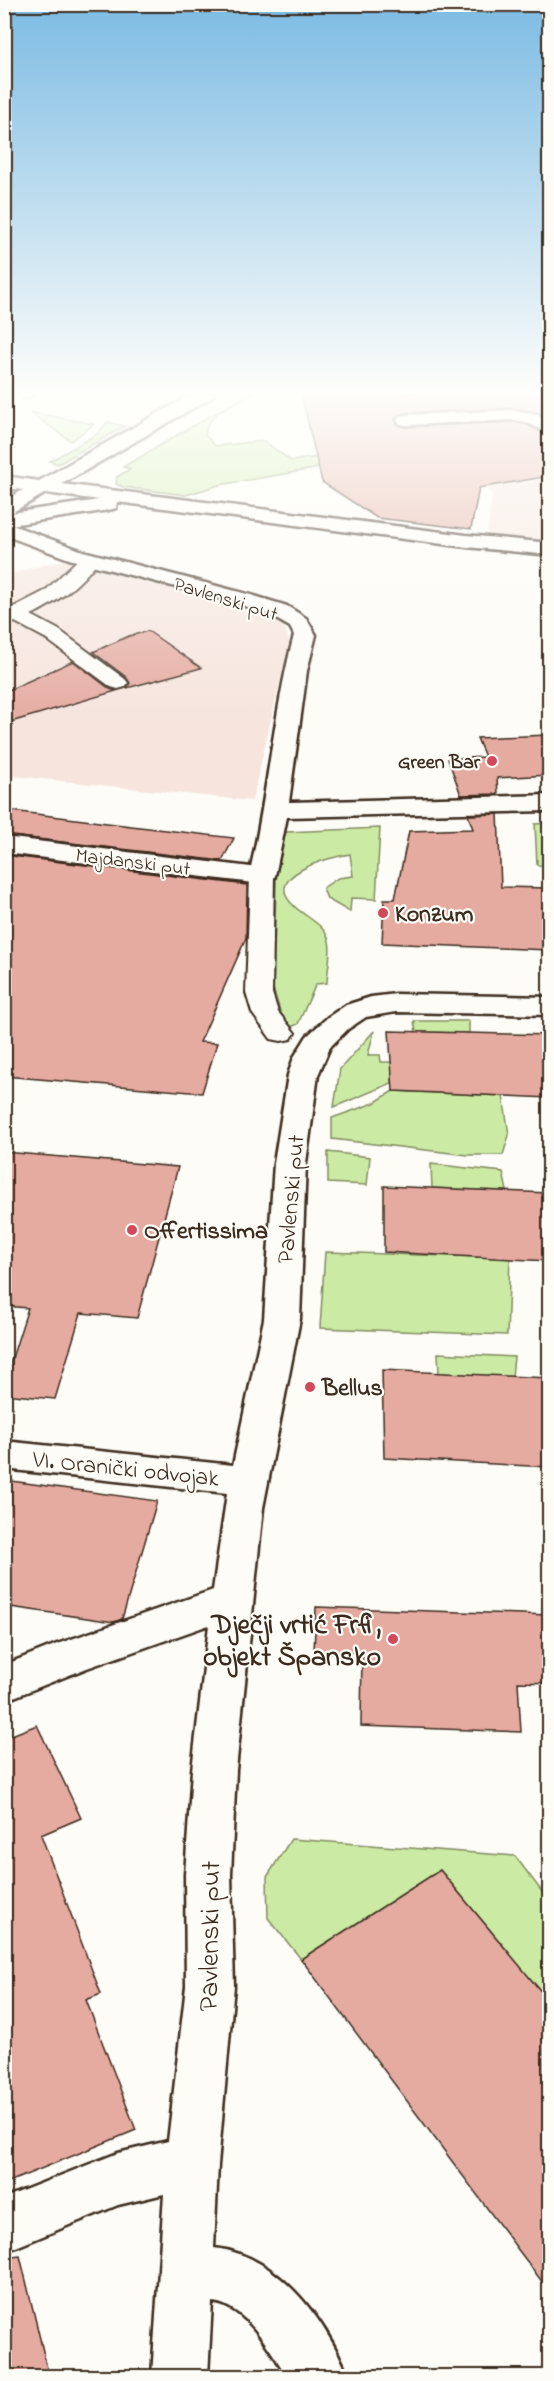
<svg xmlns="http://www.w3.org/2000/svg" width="554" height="2381" font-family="'Indie Flower',sans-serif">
  <rect width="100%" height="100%" fill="#fdfcf7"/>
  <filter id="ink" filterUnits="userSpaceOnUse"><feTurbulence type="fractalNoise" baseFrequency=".0167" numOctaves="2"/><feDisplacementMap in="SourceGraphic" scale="12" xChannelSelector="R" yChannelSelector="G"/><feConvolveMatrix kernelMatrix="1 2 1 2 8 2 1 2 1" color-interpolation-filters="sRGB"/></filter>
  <g filter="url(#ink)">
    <!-- built -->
    <g fill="#f6e4dd">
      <polygon points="549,465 549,544 487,538 492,494 474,478"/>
      <polygon points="64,560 229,605 267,617 283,626 286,631 289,642 252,801 5,775 5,575"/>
    </g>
    <!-- green -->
    <g fill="#cbeba4" stroke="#838a61" stroke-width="1.5">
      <path d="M 249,393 L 256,393 C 237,403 206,412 205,435 L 215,446 L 264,441 L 291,461 L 324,456 L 337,465 L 219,485 L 186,495 L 123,487 L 116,484 L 117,477 L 130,469 L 123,467 Z"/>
      <polygon points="29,412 94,424 71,441"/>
      <polygon points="107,422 125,426 58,464 50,461 99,433"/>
      <polygon points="549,823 550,823 549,867 537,865 535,824"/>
      <path d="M 380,828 L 376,899 L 351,898 L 350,912 L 327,899 L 323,888 L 338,878 L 353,876 L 350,854 C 330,857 260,875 294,906 C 305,917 325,924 329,941 C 332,953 327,971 327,983 L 316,984 L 298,1024 L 291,1027 L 281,1014 L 273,988 L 277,854 L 286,832 Z"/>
      <polygon points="414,1021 469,1021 469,1033 416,1032"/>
      <polygon points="374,1031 368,1055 380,1055 381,1062 392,1062 392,1083 334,1107 340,1069"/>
      <polygon points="393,1091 503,1096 509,1135 503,1155 468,1155 332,1139 332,1118 374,1103"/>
      <polygon points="328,1152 370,1157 367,1185 328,1183"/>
      <polygon points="431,1164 503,1172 507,1191 432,1188"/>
      <polygon points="325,1252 510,1258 507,1335 320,1328"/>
      <polygon points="438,1353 514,1357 512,1377 439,1373"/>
      <polygon points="291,1839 515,1856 549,1901 549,2001 440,1870 301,1959 268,1918 267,1877"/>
    </g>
    <!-- building -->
    <g fill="#e5aba1" stroke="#3b2a1e" stroke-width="1.5">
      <polygon points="301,393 545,393 549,418 537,412 513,408 406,413 398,415 395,420 398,425 406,427 513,422 525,424 549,436 549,476 479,488 471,529 377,518 322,482"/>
      <polygon points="148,631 201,668 127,688 130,683 126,677 93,652 129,636"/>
      <polygon points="73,661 110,689 116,691 4,724 4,692"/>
      <polygon points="549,735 549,775 497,778 498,794 461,795 448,759 485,757 477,738"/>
      <polygon points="4,810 131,826 234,838 222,861 4,835"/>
      <polygon points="498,814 501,887 549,888 549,950 382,943 384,899 395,899 409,831 473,829 468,815"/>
      <polygon points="4,855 247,885 246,938 200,1042 217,1043 202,1093 4,1076"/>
      <polygon points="389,1031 549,1035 549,1098 393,1091"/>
      <polygon points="4,1152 178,1167 137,1318 81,1313 55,1399 4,1394 4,1383 28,1308 4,1306"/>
      <polygon points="384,1186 549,1193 549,1261 384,1252"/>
      <polygon points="382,1370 549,1378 549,1467 384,1458"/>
      <polygon points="4,1480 157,1501 122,1619 114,1622 4,1606"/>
      <polygon points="316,1607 549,1615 549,1683 518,1682 521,1732 361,1726 362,1653 314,1652"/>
      <polygon points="37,1725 81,1818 41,1835 101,1994 86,2000 136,2130 4,2184 4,1738"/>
      <polygon points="440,1870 549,2001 549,2291 301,1959"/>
      <polygon points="20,2256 49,2376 4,2376 4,2258"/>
    </g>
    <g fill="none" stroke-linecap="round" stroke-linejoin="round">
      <defs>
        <g id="lane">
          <polygon points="19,393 36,393 26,399 21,397"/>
          <path d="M 90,553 L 97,555 L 99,559 C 83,582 57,603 31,615 L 59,630 L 125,679 L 128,683 L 125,687 L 118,689 L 111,687 L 45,638 L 15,622 L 4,625 L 4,612 L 45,591 L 83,555 Z"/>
          <polygon points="262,869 271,871 274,876 272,993 278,1012 295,1033 291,1039 281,1041 271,1039 252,1013 246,993 250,876 253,871"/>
        </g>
        <g id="street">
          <polygon points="513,410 537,414 550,421 550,434 526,422 513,420 406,425 400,424 397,420 400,416 406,415"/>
          <path d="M 4,522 L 83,551 L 251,595 L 287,606 L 306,618 L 316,635 L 307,671 L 289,802 L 550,795 L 550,811 L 287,817 L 275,876 L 271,882 L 262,884 L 4,853 L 4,837 L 251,867 C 268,790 274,711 294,635 L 290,627 L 271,616 L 237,603 L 69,559 L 4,535 Z"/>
          <path d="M 396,994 L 550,997 L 550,1015 L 396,1012 L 366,1017 L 348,1029 L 330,1047 L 318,1075 L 306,1163 L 300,1319 L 263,1508 L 236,1770 L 231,1875 L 234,1986 L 218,2165 L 214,2248 C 279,2255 326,2321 348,2376 L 287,2376 C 270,2350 246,2305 212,2302 L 208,2376 L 152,2376 L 164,2194 L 118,2205 L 4,2252 L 4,2198 L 118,2153 L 168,2141 L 186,1986 L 185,1875 L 192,1770 L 209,1625 L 87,1668 L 4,1701 L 4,1665 L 57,1644 L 213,1590 L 227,1493 L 4,1469 L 4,1441 L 233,1465 L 264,1319 L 274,1163 L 288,1075 L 294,1057 L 307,1036 L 328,1017 L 346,1005 L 371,997 Z"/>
        </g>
        <path id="secondary" d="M 194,393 L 214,393 L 212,397 L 62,484 L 466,535 L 550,543 L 550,555 L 466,547 L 117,502 L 116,508 L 109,510 L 4,526 L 4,501 L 23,490 L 4,488 L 4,476 L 39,481 ZM 46,493 L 99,500 L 11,513 Z"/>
      </defs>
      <!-- lane casing -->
      <use href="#lane" stroke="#3b2a1e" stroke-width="4"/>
      <!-- street casing -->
      <use href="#street" stroke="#3b2a1e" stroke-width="5"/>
      <!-- secondary casing -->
      <use href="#secondary" stroke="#3b2a1e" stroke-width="5"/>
      <!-- lane -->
      <use href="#lane" fill="#fdfcf7" fill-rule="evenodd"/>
      <!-- street -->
      <use href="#street" fill="#fdfcf7" fill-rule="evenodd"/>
      <!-- secondary -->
      <use href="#secondary" fill="#fdfcf7" fill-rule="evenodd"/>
    </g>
  </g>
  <!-- sky -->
  <linearGradient id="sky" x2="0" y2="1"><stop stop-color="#7cbbe3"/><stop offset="0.54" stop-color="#fefefb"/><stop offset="1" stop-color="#fefefb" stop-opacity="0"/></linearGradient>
  <rect width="554" height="726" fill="url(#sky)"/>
  <!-- markers -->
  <g fill="#d1495b" stroke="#fdfcf7" stroke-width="2">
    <circle cx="492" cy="761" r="6"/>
    <circle cx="383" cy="913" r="6"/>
    <circle cx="132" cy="1230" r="6"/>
    <circle cx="310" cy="1387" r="6"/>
    <circle cx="393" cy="1639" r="6"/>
  </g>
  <g text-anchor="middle" stroke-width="4.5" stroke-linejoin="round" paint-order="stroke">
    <!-- far-street labels -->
    <g font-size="20" fill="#3b2a1e" stroke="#fdfcf7">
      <text transform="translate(226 598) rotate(17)" y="7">Pavlenski put</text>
      <text transform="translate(133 861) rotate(7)" y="7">Majdanski put</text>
    </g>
    <!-- far-poi labels -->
    <g font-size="20" font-weight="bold" fill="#3b2a1e" stroke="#fdfcf7" text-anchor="end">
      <text x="480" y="768">Green Bar</text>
    </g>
    <!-- poi labels -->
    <g font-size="24" font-weight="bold" fill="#3b2a1e" stroke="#fdfcf7" text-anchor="start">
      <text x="395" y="921">Konzum</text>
      <text x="144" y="1238">Offertissima</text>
      <text x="322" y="1395">Bellus</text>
    </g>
    <!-- street labels -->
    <g font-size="24" fill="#3b2a1e" stroke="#fdfcf7">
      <text transform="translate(290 1199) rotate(-85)" y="8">Pavlenski put</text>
      <text transform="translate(126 1468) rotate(6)" y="8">VI. Oranički odvojak</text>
    </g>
    <!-- near-poi labels -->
    <g font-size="28" font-weight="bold" fill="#3b2a1e" stroke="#fdfcf7" text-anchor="end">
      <text x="381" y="1633">Dječji vrtić Frfi,<tspan x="381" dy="32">objekt Špansko</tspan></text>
    </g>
    <!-- near-street labels -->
    <g font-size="28" fill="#3b2a1e" stroke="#fdfcf7">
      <text transform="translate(208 1936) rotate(-89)" y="10">Pavlenski put</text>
    </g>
  </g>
  <!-- margin -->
  <rect width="554" height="2381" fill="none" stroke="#fdfcf7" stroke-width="24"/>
  <rect x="12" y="12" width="530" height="2357" fill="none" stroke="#3b2a1e" stroke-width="2" filter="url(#ink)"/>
</svg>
